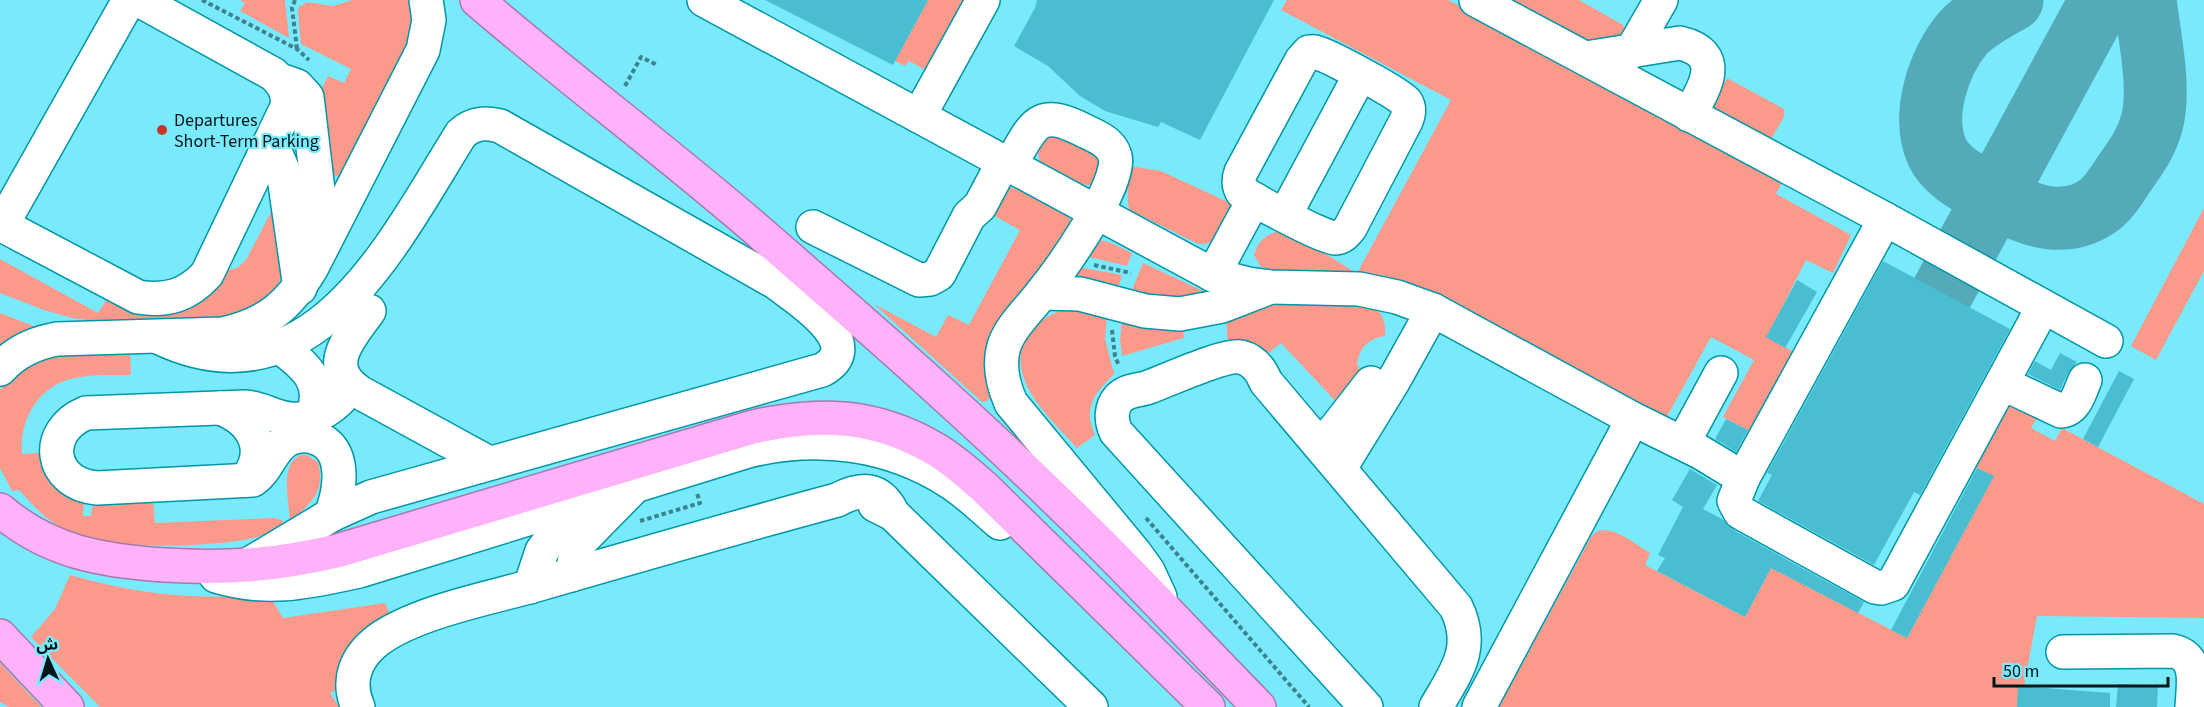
<svg xmlns="http://www.w3.org/2000/svg" width="2204" height="707" font-family="'Source Sans 3','Noto Sans Arabic',sans-serif">
  <rect width="100%" height="100%" fill="#79eafc"/>
  <!-- green -->
  <g fill="#fb9a8b">
    <polygon points="240,0 285,0 289,38 240,11 245,3"/>
    <polygon points="352,0 420,0 423,15 349,181 328,173 322,88 328,76 344,83 351,69 301,44 298,11 299,7 307,2 333,6"/>
    <polygon points="928,0 968,0 929,72 909,61 905,66 895,61"/>
    <polygon points="1287,0 1448,0 1784,178 1776,194 1851,235 1833,273 1806,260 1767,337 1799,355 1755,434 1723,417 1754,360 1711,337 1665,420 1355,277 1451,100 1281,10"/>
    <polygon points="1502,0 1579,0 1623,25 1626,31 1620,38 1583,41"/>
    <polygon points="1727,78 1784,109 1784,117 1767,146 1707,114"/>
    <path d="M 1056,135 L 1097,155 L 1103,161 L 1097,184 C 1079,189 1053,174 1040,162 L 1037,149 L 1044,138 Z"/>
    <path d="M 1136,167 L 1161,171 L 1230,203 L 1231,207 C 1223,224 1219,249 1196,243 L 1130,210 L 1128,205 L 1127,168 Z"/>
    <polygon points="1006,187 1014,188 1065,215 1070,219 1072,225 991,397 987,401 982,402 874,304 936,337 948,315 969,325 1020,230 989,213"/>
    <polygon points="280,194 284,272 275,290 267,299 236,317 102,322 72,318 44,310 0,293 0,259 98,313 109,296 237,268 246,260 270,214 272,208 269,199"/>
    <polygon points="2204,208 2204,271 2156,360 2131,346"/>
    <path d="M 1279,231 L 1294,235 L 1355,272 L 1275,271 L 1261,267 L 1254,255 C 1258,241 1265,235 1279,231 Z"/>
    <polygon points="1098,240 1109,242 1132,253 1127,266 1085,256"/>
    <path d="M 1143,263 L 1203,291 L 1204,293 C 1179,298 1157,298 1132,290 Z"/>
    <polygon points="1078,267 1122,275 1118,288 1097,280 1073,277"/>
    <path d="M 1308,300 L 1373,306 C 1383,314 1386,323 1385,336 C 1368,339 1360,347 1357,364 L 1361,372 L 1342,408 L 1281,343 L 1266,355 L 1228,349 L 1226,314 L 1281,302 Z"/>
    <path d="M 1067,309 L 1107,315 L 1105,339 L 1114,374 C 1095,393 1082,407 1095,435 L 1077,448 C 1052,419 1000,376 1029,334 C 1039,320 1051,313 1067,309 Z"/>
    <polygon points="0,313 36,327 0,348"/>
    <polygon points="1122,322 1151,328 1183,329 1184,338 1122,356 1120,339"/>
    <path d="M 130,349 L 131,375 C 113,375 93,374 75,378 C 39,385 19,419 22,454 L 39,453 L 47,476 L 73,491 L 73,499 L 84,500 L 83,516 L 91,516 L 93,503 L 153,501 L 155,523 L 274,518 L 282,520 L 284,524 C 263,548 154,547 122,544 C 104,543 85,538 68,531 C 45,520 36,508 19,490 L 12,491 L 0,468 L 0,391 L 3,384 L 39,355 Z"/>
    <path d="M 2009,400 L 2038,415 L 2031,428 L 2055,441 L 2062,428 L 2204,504 L 2204,618 L 2037,616 L 2024,687 L 2017,707 L 1499,707 L 1591,537 C 1605,518 1635,544 1650,553 L 1645,565 L 1745,617 L 1771,568 L 1907,638 L 1993,477 L 1974,466 Z"/>
    <path d="M 301,455 L 307,455 L 318,462 C 326,493 310,503 290,522 C 289,503 279,463 301,455 Z"/>
    <path d="M 70,575 C 138,595 198,600 269,595 L 283,618 L 385,603 L 390,615 L 367,629 L 342,687 L 330,693 L 339,707 L 100,707 L 31,637 L 55,609 Z"/>
    <polygon points="0,663 41,707 9,707 0,702"/>
  </g>
  <g fill="none" stroke-linecap="round" stroke-linejoin="round">
    <!-- taxiway -->
    <g stroke="#54aab8" stroke-width="63">
      <path d="M 2012,0 C 1996,9 1976,19 1963,33 C 1938,63 1921,115 1937,152 C 1946,171 1967,182 1985,192 C 2019,211 2058,231 2095,208 C 2108,200 2116,186 2124,174 C 2136,157 2147,142 2152,122 C 2161,88 2149,35 2145,0"/>
      <polyline points="1942,293 2101,0"/>
    </g>
  </g>
  <!-- building -->
  <g fill="#48bed0">
    <polygon points="765,0 928,0 893,65"/>
    <polygon points="1037,0 1274,0 1200,140 1161,122 1158,127 1105,111 1080,96 1048,66 1014,46 1035,8"/>
    <polygon points="1883,261 2010,329 1920,495 1914,492 1874,565 1758,501 1772,475 1767,473"/>
    <polygon points="1797,280 1817,292 1785,348 1766,337"/>
    <polygon points="2060,353 2077,362 2068,373 2060,390 2028,374 2035,361 2051,370"/>
    <polygon points="2119,371 2134,379 2098,447 2083,439"/>
    <polygon points="1726,419 1748,430 1736,452 1715,439"/>
    <polygon points="1977,468 1994,476 1907,638 1891,630"/>
    <polygon points="1690,469 1717,485 1703,509 1722,519 1735,531 1864,602 1858,613 1771,568 1745,617 1657,571 1665,558 1658,555 1683,507 1672,500"/>
    <polygon points="2118,684 2158,686 2157,707 2116,707"/>
    <polygon points="2018,686 2110,693 2110,707 2017,707"/>
  </g>
  <g fill="none" stroke-linecap="round" stroke-linejoin="round">
    <defs>
      <g id="minor">
        <polyline points="704,0 1213,275 1248,284 1271,287 1359,289 1397,297 1433,310 1633,419 1700,452 1743,478"/>
        <polyline points="1476,0 1885,219 2106,341"/>
        <path d="M 1309,52 C 1314,52 1313,51 1318,53 C 1331,57 1400,94 1406,102 C 1410,108 1409,114 1406,121 L 1350,228 C 1346,233 1342,238 1335,238 C 1323,238 1256,201 1242,192 C 1238,185 1238,180 1241,172 L 1301,61 Z"/>
        <polyline points="1631,52 1661,0"/>
        <path d="M 1586,58 L 1680,43 C 1726,54 1705,88 1689,115"/>
        <polyline points="283,81 297,86 307,97 324,241"/>
        <polyline points="919,116 983,0"/>
        <polyline points="268,148 276,154 283,170 300,288"/>
        <path d="M 1010,165 C 1034,125 1036,106 1085,131 C 1097,137 1111,142 1115,156 C 1123,183 1059,272 1041,294 C 1028,311 1011,326 1004,346 C 998,366 1003,385 1011,403 L 1135,553 L 1148,571 L 1160,597"/>
        <polyline points="1285,215 1360,75"/>
        <polyline points="1885,219 1743,478 1734,501 1740,512 1745,515 1875,587 1881,588 1893,584 2043,307"/>
        <path d="M 0,224 L 138,297 C 167,302 188,295 207,274 L 287,107 C 289,93 284,84 273,74 L 139,0"/>
        <polyline points="2,225 129,0"/>
        <polyline points="813,227 919,280 930,279 939,274 969,216 980,206 1004,161"/>
        <polyline points="1213,275 1254,199"/>
        <polyline points="1042,293 1080,294 1145,311 1180,314 1222,306 1268,288"/>
        <path d="M 369,311 C 349,339 321,367 361,393 L 489,463"/>
        <path d="M 158,337 C 313,412 394,241 461,134 C 473,123 485,122 500,126 L 775,282 C 796,298 870,344 822,370 L 371,497 L 331,515 L 246,566"/>
        <path d="M 279,346 C 303,364 327,382 312,416"/>
        <path d="M 0,369 C 15,352 35,343 57,339 L 223,334 C 267,324 289,306 312,267 L 423,50 L 429,20 L 426,0"/>
        <path d="M 2002,383 L 2061,411 C 2076,410 2080,391 2085,380"/>
        <path d="M 220,408 C 253,420 270,450 246,480"/>
        <polyline points="1683,443 1721,373"/>
        <polyline points="1320,445 1336,428 1371,383"/>
        <polyline points="1340,468 1394,380 1433,310"/>
        <polyline points="875,505 893,514 1091,707"/>
        <path d="M 331,515 C 340,492 348,448 316,438 C 308,435 298,435 289,439 C 271,448 269,469 253,480 L 97,488 C 49,484 42,431 86,413 L 245,407 C 262,408 275,418 291,419 C 316,421 338,406 350,386"/>
        <polyline points="571,575 579,543 633,488"/>
        <path d="M 216,576 C 268,592 308,582 359,571 L 748,451 C 818,434 889,443 950,482 C 969,494 983,509 1000,523"/>
        <polyline points="530,587 542,551 552,538 591,501"/>
        <path d="M 2063,652 L 2173,651 C 2200,657 2193,686 2192,707"/>
        <path d="M 358,707 C 346,680 356,657 378,640 C 416,612 490,598 536,585 C 636,556 737,527 837,500 C 862,487 880,487 893,514"/>
        <path d="M 1366,707 L 1116,432 C 1111,421 1110,408 1119,398 C 1128,389 1139,391 1149,387 C 1168,380 1224,354 1241,357 C 1254,360 1261,370 1266,382 L 1456,607 C 1476,648 1456,672 1436,707"/>
        <polyline points="1479,707 1633,419"/>
      </g>
      <g id="highway">
        <path d="M 477,0 C 571,81 670,154 764,236 C 878,335 993,436 1100,543 C 1154,597 1206,653 1259,707"/>
        <path d="M 0,510 C 49,552 102,561 165,565 C 227,569 276,565 337,551 L 753,427 C 819,412 875,414 935,449 C 954,460 970,475 986,489 L 1208,707"/>
        <polyline points="0,636 67,707"/>
      </g>
    </defs>
    <!-- minor casing -->
    <use href="#minor" stroke="#0296a7" stroke-width="36"/>
    <!-- highway casing -->
    <use href="#highway" stroke="#a67aab" stroke-width="36"/>
    <!-- path -->
    <g stroke="#3e828d" stroke-width="4" stroke-dasharray="4.5 3" stroke-linecap="butt">
      <polyline points="202,0 297,49 309,60"/>
      <polyline points="295,0 292,8 297,49"/>
      <polyline points="625,86 641,57 657,65"/>
      <polyline points="1094,265 1131,273"/>
      <polyline points="1112,330 1115,356 1119,366"/>
      <polyline points="1146,518 1309,707"/>
      <polyline points="640,521 700,503 697,493"/>
    </g>
    <!-- minor -->
    <use href="#minor" stroke="#fff" stroke-width="33"/>
    <!-- highway -->
    <use href="#highway" stroke="#ffb1f9" stroke-width="33"/>
  </g>
  <!-- markers -->
  <circle fill="#c4372a" stroke="#79eafc" stroke-width="2" cx="162" cy="130" r="6"/>
  <g text-anchor="middle" stroke-width="4.5" stroke-linejoin="round" paint-order="stroke">
    <!-- poi labels -->
    <g font-size="18" fill="#001519" stroke="#79eafc" text-anchor="start">
      <text x="174" y="126">Departures<tspan x="174" dy="21">Short-Term Parking</tspan></text>
    </g>
  </g>
  <!-- north arrow -->
  <g transform="translate(48 659) rotate(356)" stroke="#79eafc" stroke-width="4.5" paint-order="stroke">
  <path d="M0-4.5L10 22L0 15L-10 22Z" fill="#001519"/>
  <text y="-9" font-size="16" font-weight="bold" text-anchor="middle" fill="#001519">ش</text>
  </g>
  <!-- scale -->
  <path d="M1994 677v9h174v-9" fill="none" stroke="#001519" stroke-width="3"/>
  <text x="2003" y="677" font-size="18" fill="#001519" stroke="#79eafc" stroke-width="4.5" paint-order="stroke">50 m</text>
</svg>
